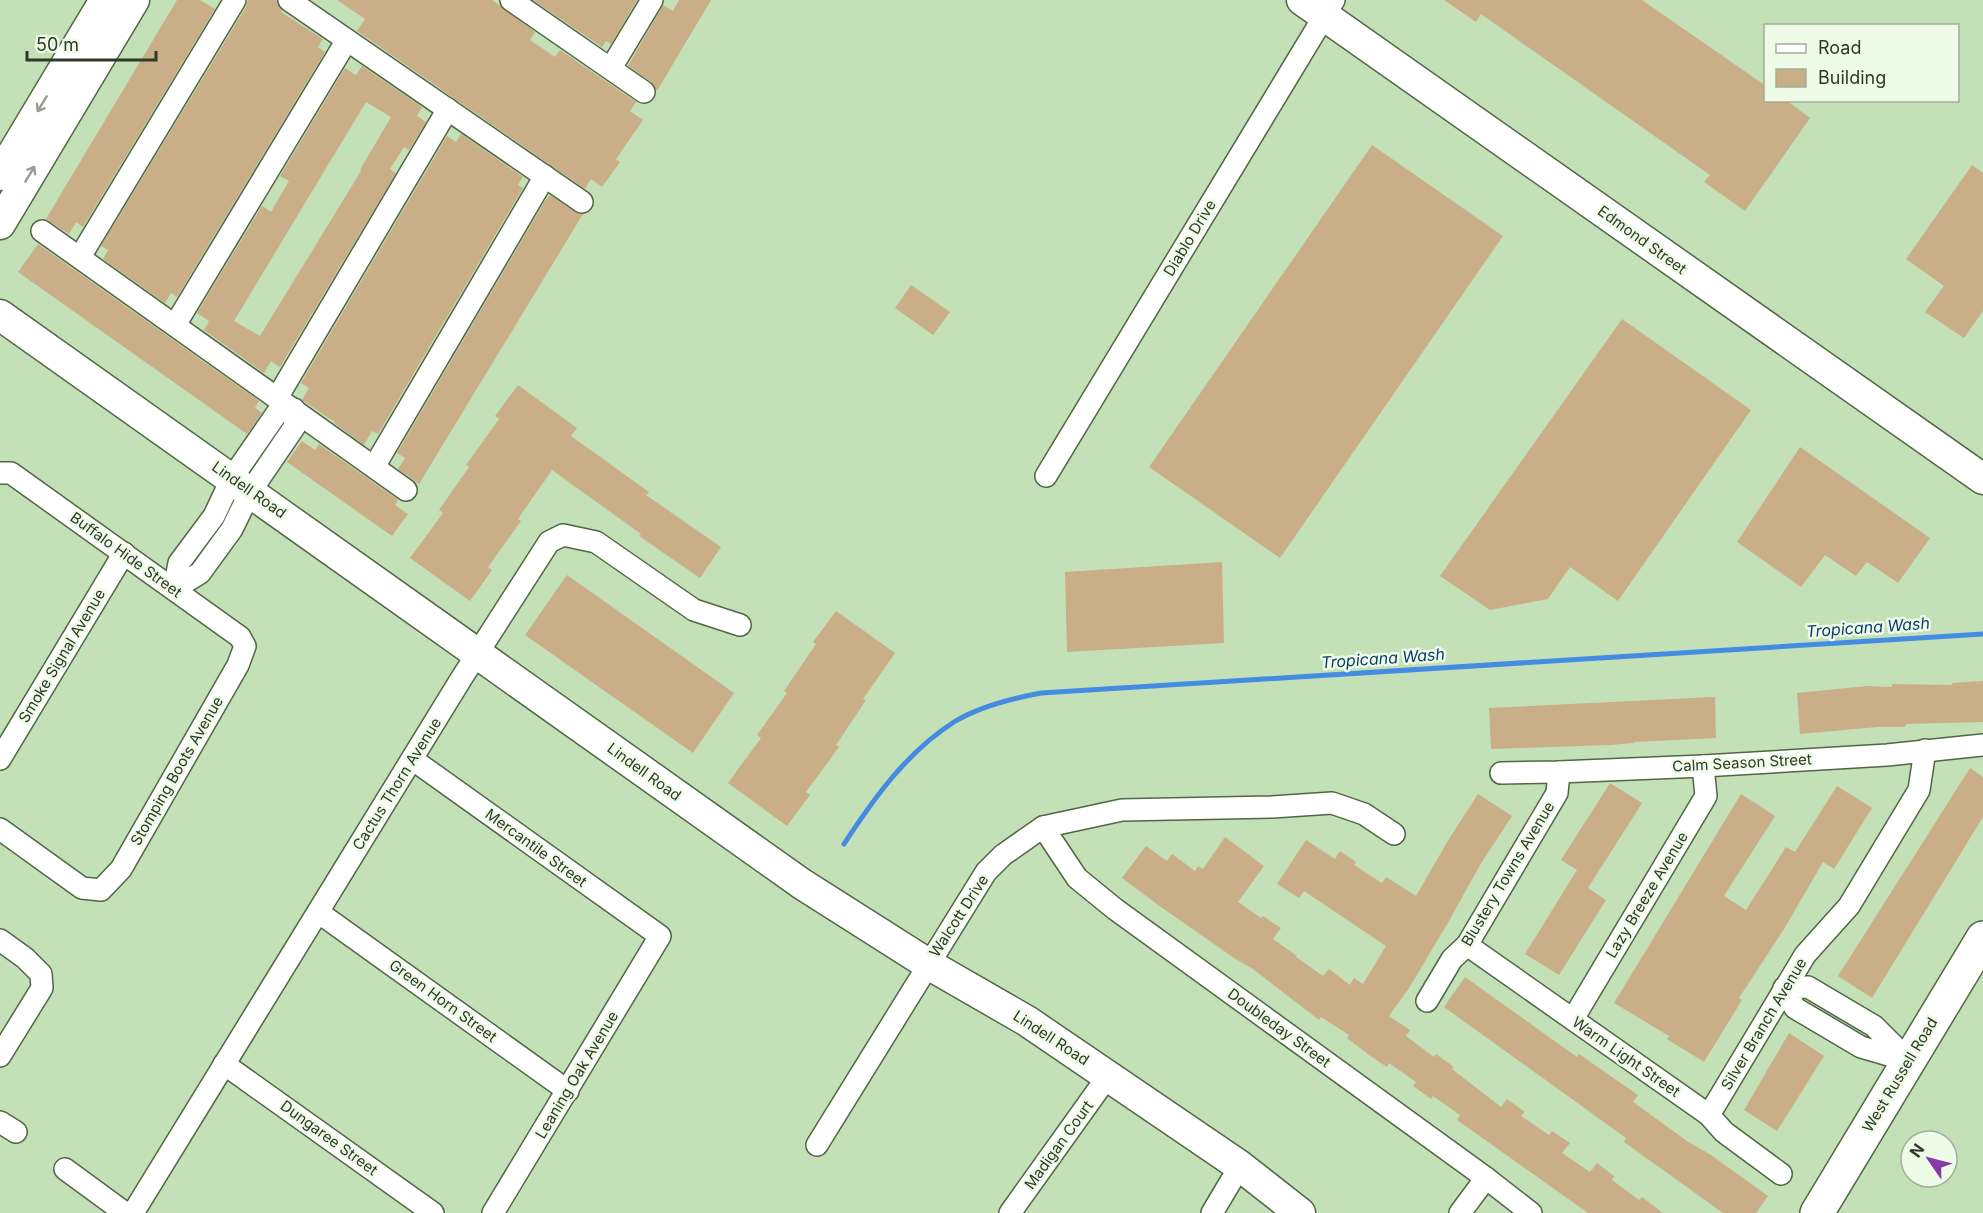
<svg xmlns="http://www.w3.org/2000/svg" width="1983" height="1213" font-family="Inter,sans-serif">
  <rect width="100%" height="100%" fill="#c4e0b7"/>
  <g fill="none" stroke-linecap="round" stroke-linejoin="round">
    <!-- stream -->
    <path stroke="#468be2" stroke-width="5" d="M 844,844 C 874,798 907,752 954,722 C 978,707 1014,698 1041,693 L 1983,634"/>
  </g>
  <!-- building -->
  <g fill="#caae87" fill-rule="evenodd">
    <polygon points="177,0 200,0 215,9 83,227 76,222 69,234 46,219"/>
    <polygon points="248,0 276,0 278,6 282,11 281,12 323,39 318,47 325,52 177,297 171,293 165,303 103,259 108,250 101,246 246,7"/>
    <polygon points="337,0 492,0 535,32 530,40 555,57 560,50 636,102 630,111 643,120 616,159 620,162 602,187 591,179 585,189 357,31 365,19"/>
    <polygon points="533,0 637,0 611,44 606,41 602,47"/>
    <polygon points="679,0 711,0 657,91 651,82 628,66 663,5 673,11"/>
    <polygon points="1444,0 1642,0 1766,86 1766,100 1786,100 1810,118 1745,211 1704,182 1710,175 1481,14 1476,22"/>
    <path d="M 362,66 L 422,107 L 417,116 L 426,122 L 409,150 L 404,147 L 390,169 L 396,173 L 280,367 L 271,361 L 264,373 L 204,330 L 209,321 L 197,313 L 262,206 L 271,212 L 289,181 L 280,176 L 345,68 L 356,75 ZM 366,102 L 391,117 L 360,170 L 361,171 L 260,336 L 234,321 Z"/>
    <polygon points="461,134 523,177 518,185 523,188 378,434 372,431 364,445 334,423 335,422 302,400 309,388 301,383 447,136 456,142"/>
    <polygon points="1372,145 1503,236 1280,558 1149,467"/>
    <polygon points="1972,165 1983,173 1983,311 1964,338 1925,312 1944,286 1906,259"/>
    <polygon points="550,195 575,212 583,214 419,484 398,469 405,458 397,453 545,201"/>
    <polygon points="38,244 259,401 255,408 262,413 247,434 18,272"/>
    <polygon points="911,285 950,312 933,335 895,308"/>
    <polygon points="1622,319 1751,410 1618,601 1570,567 1548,599 1490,610 1440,576"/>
    <polygon points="518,385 577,428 571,436 649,492 646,495 721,547 700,578 639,536 641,534 552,470 518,519 521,521 488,567 492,570 470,601 410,558 443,513 439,510 469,467 466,465 499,419 495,416"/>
    <polygon points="302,441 315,450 319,444 398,500 395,505 408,514 392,536 287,462"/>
    <polygon points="1800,447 1930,538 1898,583 1867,562 1856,576 1825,555 1801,587 1737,542"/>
    <polygon points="1222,562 1224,643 1067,652 1065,572"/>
    <polygon points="567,575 734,693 693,753 525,635"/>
    <polygon points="836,611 895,653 863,699 866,700 836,745 839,747 806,792 810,795 787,826 728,783 761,738 757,735 787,693 784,691 816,644 813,642"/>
    <polygon points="1983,681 1983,722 1906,724 1905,727 1878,727 1800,734 1797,693 1867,686 1892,687 1892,684 1952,685 1952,683"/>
    <polygon points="1715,697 1716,738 1634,742 1634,743 1610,745 1491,749 1489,708"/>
    <polygon points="1970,768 1983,777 1983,817 1872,998 1838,976"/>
    <polygon points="1610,783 1642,803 1588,888 1606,900 1559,975 1525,954 1577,870 1561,860"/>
    <polygon points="1837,786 1872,808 1834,869 1823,862 1784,929 1739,998 1742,1000 1704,1062 1667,1039 1669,1036 1614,1003 1741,794 1775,816 1724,896 1746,910 1786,847 1795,852"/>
    <polygon points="1478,794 1512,816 1480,865 1449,921 1409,988 1389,1016 1410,1030 1406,1036 1434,1057 1436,1054 1454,1067 1452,1069 1501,1107 1507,1099 1525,1112 1521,1116 1549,1135 1552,1131 1570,1143 1562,1153 1590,1172 1597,1163 1614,1176 1612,1180 1639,1200 1642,1197 1663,1213 1588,1213 1457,1120 1460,1115 1433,1096 1431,1099 1413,1086 1416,1082 1389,1063 1387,1067 1369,1055 1347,1038 1349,1035 1321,1017 1319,1020 1253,969 1234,958 1161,907 1122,878 1146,846 1167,861 1172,854 1195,871 1198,866 1203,869 1225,837 1264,866 1238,902 1261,918 1263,916 1281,928 1273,939 1297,956 1296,957 1323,976 1329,969 1350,985 1354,978 1363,984 1386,946 1304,891 1299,898 1277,884 1306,840 1335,859 1340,851 1356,862 1354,865 1382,883 1386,877 1416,896 1449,839"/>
    <polygon points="1465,977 1577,1057 1579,1054 1638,1095 1633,1102 1687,1141 1711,1155 1768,1196 1756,1213 1723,1213 1624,1142 1626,1138 1444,1007"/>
    <polygon points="1789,1033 1824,1056 1777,1131 1744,1110"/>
  </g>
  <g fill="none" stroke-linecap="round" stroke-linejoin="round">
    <defs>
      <g id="street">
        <polyline points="289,0 582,202"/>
        <polyline points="511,0 644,92"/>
        <polyline points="611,68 652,0"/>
        <polyline points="42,231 406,490"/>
        <polyline points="80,257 235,0"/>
        <polyline points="175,325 347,40"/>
        <polyline points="277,398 448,109"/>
        <polygon points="294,409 295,426 250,492 232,529 200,573 174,589 179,563 214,516 232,478 277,413"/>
        <polyline points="374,467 545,176"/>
        <polyline points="0,473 11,473 240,637 245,646 238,665 121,869 101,890 82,888 0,829"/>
        <polyline points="1046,476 1334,0"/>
        <polyline points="0,759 124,553"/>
        <polyline points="412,759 660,936 493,1213"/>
        <polyline points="1501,773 1559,772 1703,766 1887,755 1983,745"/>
        <polyline points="1043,827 1077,878 1115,909 1486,1178 1531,1213"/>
        <polyline points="318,912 568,1091"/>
        <polyline points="0,940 25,958 41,974 42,988 0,1056"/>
        <polyline points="1467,945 1709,1115 1724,1132 1781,1174"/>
        <polygon points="1808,987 1874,1026 1909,1061 1861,1047 1795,1008 1784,988"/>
        <polyline points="1427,1001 1452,959 1467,945 1557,793 1559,772"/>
        <polyline points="1573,1019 1706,796 1703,766"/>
        <polyline points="224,1064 433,1213"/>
        <polyline points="1709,1115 1805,955 1849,906 1919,790 1925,750"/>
        <polyline points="0,1122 16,1132"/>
        <polyline points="817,1145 986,872 1003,855 1043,827 1122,810 1272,807 1332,803 1364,814 1394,834"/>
        <polyline points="65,1169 125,1213"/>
        <polyline points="133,1213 461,679 549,542 563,535 596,542 694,610 740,625"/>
        <polyline points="1010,1213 1108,1076"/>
        <polyline points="1212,1213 1240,1166"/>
        <polyline points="1460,1213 1486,1178"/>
      </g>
      <g id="secondary">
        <polyline points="1302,0 1983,479"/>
        <polyline points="0,175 105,0"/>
        <polyline points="0,224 134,0"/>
        <polyline points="0,315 802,884 928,964 1027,1021 1240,1166 1300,1213"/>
      </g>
      <polyline id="primary" points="1817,1213 1983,938"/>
    </defs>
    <!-- street casing -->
    <use href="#street" stroke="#4f6743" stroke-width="24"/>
    <!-- secondary casing -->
    <use href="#secondary" stroke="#4f6743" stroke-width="33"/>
    <!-- primary casing -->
    <use href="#primary" stroke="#4f6743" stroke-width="36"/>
    <!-- street -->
    <use href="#street" stroke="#fff" stroke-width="21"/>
    <!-- secondary -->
    <use href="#secondary" stroke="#fff" stroke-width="30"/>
    <!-- primary -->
    <use href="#primary" stroke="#fff" stroke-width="33"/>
  </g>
  <!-- one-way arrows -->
  <defs><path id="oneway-shaft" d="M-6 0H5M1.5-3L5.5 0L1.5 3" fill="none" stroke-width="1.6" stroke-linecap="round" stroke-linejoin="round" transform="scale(1.5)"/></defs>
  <g stroke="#969c94">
    <use href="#oneway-shaft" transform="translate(42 104) rotate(121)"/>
    <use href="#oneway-shaft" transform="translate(30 174) rotate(-59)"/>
  </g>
  <g text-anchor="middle" stroke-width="5" stroke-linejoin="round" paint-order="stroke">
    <!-- street labels -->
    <g font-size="15" fill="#2e3929" stroke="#eefce7">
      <text transform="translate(1190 238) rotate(-59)" y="5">Diablo Drive</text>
      <text transform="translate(1642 240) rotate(36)" y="5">Edmond Street</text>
      <text transform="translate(249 490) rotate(35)" y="5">Lindell Road</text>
      <text transform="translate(126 555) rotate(36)" y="5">Buffalo Hide Street</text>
      <text transform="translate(62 656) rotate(-59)" y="5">Smoke Signal Avenue</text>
      <text transform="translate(1742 763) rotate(-3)" y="5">Calm Season Street</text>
      <text transform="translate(177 771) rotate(-60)" y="5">Stomping Boots Avenue</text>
      <text transform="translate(644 772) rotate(36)" y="5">Lindell Road</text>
      <text transform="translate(397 784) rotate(-58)" y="5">Cactus Thorn Avenue</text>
      <text transform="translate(536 848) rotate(36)" y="5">Mercantile Street</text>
      <text transform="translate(1508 874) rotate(-59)" y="5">Blustery Towns Avenue</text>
      <text transform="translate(1647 895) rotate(-59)" y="5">Lazy Breeze Avenue</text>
      <text transform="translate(959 916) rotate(-57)" y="5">Walcott Drive</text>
      <text transform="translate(443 1001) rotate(36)" y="5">Green Horn Street</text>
      <text transform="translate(1764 1024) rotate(-59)" y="5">Silver Branch Avenue</text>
      <text transform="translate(1279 1028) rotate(36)" y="5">Doubleday Street</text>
      <text transform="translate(1051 1038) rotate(33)" y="5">Lindell Road</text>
      <text transform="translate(1626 1057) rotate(35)" y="5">Warm Light Street</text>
      <text transform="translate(577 1075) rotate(-59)" y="5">Leaning Oak Avenue</text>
      <text transform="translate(1900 1075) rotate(-59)" y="5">West Russell Road</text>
      <text transform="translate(329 1138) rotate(36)" y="5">Dungaree Street</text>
      <text transform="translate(1059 1145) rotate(-54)" y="5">Madigan Court</text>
    </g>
    <!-- water labels -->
    <g font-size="16" font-style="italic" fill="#0b3b72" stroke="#eefce7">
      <text transform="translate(1868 627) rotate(-4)" y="6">Tropicana Wash</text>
      <text transform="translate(1383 658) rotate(-4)" y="6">Tropicana Wash</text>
    </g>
  </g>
  <!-- legend -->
  <rect x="1764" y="24" width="195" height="78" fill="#eefce7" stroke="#a1ae9b" stroke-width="1.5"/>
  <rect x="1776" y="44" width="30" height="9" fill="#ffffff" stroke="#a1ae9b" stroke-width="1.5"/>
  <text x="1818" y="54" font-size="18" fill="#2e3929">Road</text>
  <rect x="1776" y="69" width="30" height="18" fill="#caae87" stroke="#a1ae9b" stroke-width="1.5"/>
  <text x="1818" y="84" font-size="18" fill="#2e3929">Building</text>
  <!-- north arrow -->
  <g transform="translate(1929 1159) rotate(305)"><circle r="28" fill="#eefce7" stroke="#a1ae9b" stroke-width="1.5"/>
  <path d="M0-4.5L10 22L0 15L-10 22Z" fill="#8938a8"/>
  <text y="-9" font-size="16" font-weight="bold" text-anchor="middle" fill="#2e3929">N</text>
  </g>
  <!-- scale -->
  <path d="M27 51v9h129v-9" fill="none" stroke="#2e3929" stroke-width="3"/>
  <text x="36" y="51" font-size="18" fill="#2e3929" stroke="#eefce7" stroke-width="4.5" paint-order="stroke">50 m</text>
</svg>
